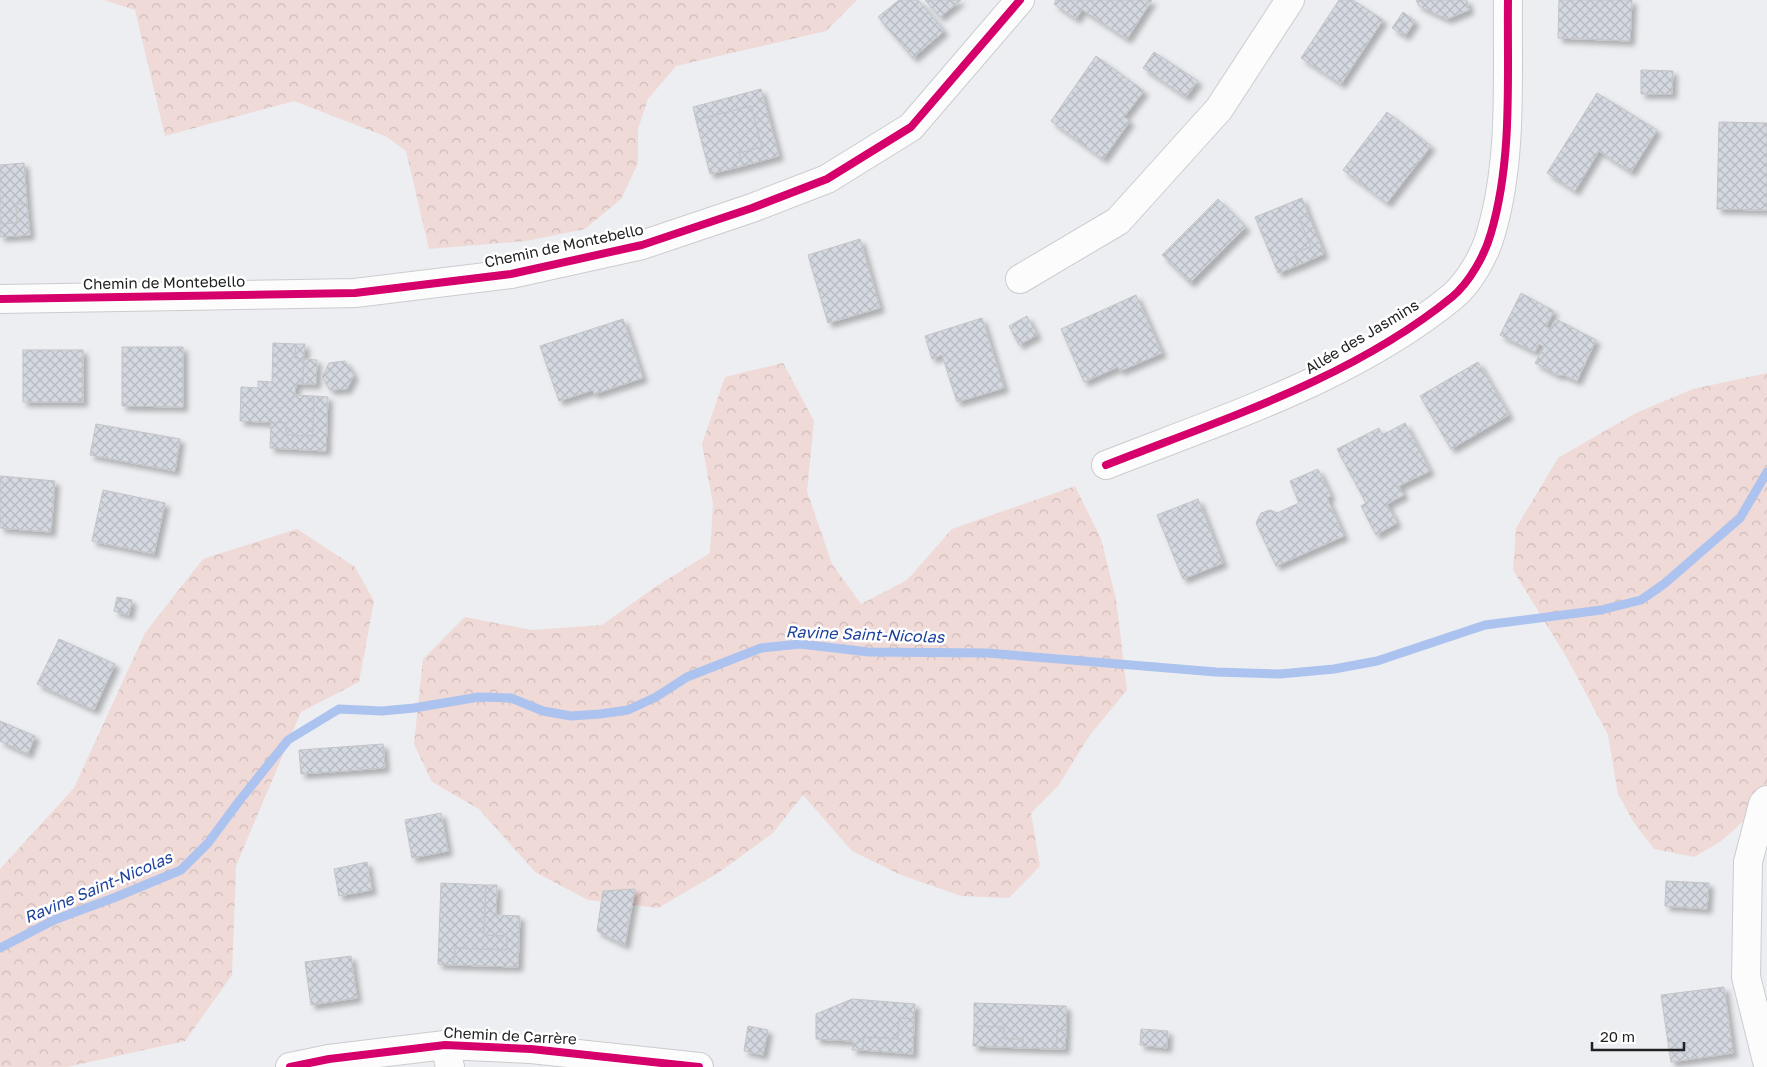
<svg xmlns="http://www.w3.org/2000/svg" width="1767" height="1067" font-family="'Golos Text',sans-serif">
  <defs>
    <pattern id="forest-crowns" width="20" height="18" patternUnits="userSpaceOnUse" patternTransform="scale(1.25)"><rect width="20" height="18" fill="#f0dad7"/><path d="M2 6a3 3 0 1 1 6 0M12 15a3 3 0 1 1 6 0" fill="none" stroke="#cebbb8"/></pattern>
    <pattern id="building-cross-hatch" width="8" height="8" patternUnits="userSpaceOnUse" patternTransform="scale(1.25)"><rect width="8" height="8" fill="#d4d8e0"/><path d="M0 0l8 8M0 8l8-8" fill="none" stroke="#b6b9c0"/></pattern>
    <filter id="shadow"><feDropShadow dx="4.5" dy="4.5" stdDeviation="2.5" flood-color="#0004"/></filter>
  </defs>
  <rect width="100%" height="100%" fill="#eceef1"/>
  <!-- forest -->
  <g fill="url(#forest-crowns)">
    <polygon points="104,0 857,0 826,31 676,66 648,99 638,129 638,163 621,199 585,229 526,241 429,249 406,151 387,137 294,101 165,136 135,10"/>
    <polygon points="783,363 814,421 807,491 832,564 861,604 907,580 952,529 1075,486 1101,539 1116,599 1127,690 1090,735 1058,786 1031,813 1040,866 1009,898 961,896 901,875 852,851 803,795 773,833 718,873 658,908 588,900 535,872 479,809 432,782 414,744 423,659 465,617 532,630 602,625 655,587 710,553 713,504 702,444 725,377"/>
    <polygon points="1767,373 1767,795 1763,804 1720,842 1694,857 1654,849 1634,823 1618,794 1608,735 1567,658 1513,570 1516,528 1558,458 1636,413 1693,389"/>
    <polygon points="297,529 355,567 374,601 359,682 301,712 236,866 232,975 185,1041 67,1067 0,1067 0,869 74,788 145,633 203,559"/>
  </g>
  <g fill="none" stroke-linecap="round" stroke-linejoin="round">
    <!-- stream -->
    <polyline stroke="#acc3f0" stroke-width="9" points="0,948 54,920 116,897 181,870 208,843 240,800 288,740 339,709 382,711 414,708 479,697 511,698 543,711 571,716 600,714 628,710 656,697 687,677 761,648 800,644 869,652 987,653 1216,672 1280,674 1334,669 1377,661 1485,625 1601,610 1641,600 1664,584 1740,518 1767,472"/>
  </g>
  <!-- building -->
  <g fill="url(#building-cross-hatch)" stroke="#c3c4c7" filter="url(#shadow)">
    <polygon points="899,0 918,0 944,31 913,58 878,17"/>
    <polygon points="925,0 961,0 940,17"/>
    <polygon points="1056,0 1079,0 1075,5 1082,10 1076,19 1054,4"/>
    <polygon points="1079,0 1152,0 1127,39 1075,5"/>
    <polygon points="1339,0 1353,0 1383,20 1341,84 1301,58"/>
    <polygon points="1416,0 1467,0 1469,10 1447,19 1419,6"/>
    <polygon points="1559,0 1632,0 1630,41 1558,38"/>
    <polygon points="1403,12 1415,21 1405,36 1392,28"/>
    <polygon points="1154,52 1198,81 1186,97 1143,68"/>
    <polygon points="1096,56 1144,91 1124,117 1130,121 1103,159 1051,121"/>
    <polygon points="1641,70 1673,71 1672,94 1641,94"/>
    <polygon points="761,89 779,156 743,166 739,153 762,147 751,106 696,120 693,107"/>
    <polygon points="1597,93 1657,130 1631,172 1599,151 1575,191 1547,173"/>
    <polygon points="751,106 762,147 739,153 743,166 710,174 696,120"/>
    <polygon points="1387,112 1431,146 1387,203 1343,170"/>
    <polygon points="1719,122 1767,123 1767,210 1717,209"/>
    <polygon points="24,163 27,204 16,204 17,223 0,224 0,165"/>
    <polygon points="1302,198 1308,214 1299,218 1311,247 1294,253 1299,265 1278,273 1255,217"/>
    <polygon points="1218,199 1246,227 1190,283 1162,255"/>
    <polygon points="16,204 27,204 30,235 0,237 0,224 17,223"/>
    <polygon points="1308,214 1324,254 1299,265 1294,253 1311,247 1299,218"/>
    <polygon points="860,239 880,308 828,323 808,255"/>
    <polygon points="1521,293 1554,311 1546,327 1550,329 1556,319 1596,340 1577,381 1564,375 1557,375 1535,363 1544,347 1539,344 1535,352 1500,335"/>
    <polygon points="1136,295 1162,353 1120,371 1118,367 1084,382 1061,329"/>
    <polygon points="1027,316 1037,335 1019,345 1009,326"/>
    <polygon points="982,318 1004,388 957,402 942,355 932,359 925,336"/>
    <polygon points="623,319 643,378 594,394 593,390 559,401 540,346"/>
    <polygon points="273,343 296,344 295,358 304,359 303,384 296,384 295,395 314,396 313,436 286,435 286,423 240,421 241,387 258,388 258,381 272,382"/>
    <polygon points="296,344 305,344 304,359 295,358"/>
    <polygon points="122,347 183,347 183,407 122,406"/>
    <rect x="23" y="350" width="60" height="52"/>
    <polygon points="304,359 317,360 316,384 303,384"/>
    <polygon points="345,361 354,375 347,389 330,390 322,377 329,363"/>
    <polygon points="1478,362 1509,415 1451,449 1420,396"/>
    <polygon points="314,396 328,397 326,451 270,448 271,422 286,423 286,435 313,436"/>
    <polygon points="1405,423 1430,471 1399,486 1404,495 1387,504 1397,523 1376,535 1361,506 1366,503 1337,449 1379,428 1382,435"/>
    <polygon points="96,424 180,439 175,471 90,455"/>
    <polygon points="1318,469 1331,496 1327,498 1344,536 1276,566 1256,523 1261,513 1270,510 1277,513 1299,503 1290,481"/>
    <polygon points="0,476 55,481 51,532 0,528"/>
    <polygon points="103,490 165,503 154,554 92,541"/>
    <polygon points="1198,499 1223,563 1183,579 1157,515"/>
    <polygon points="117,597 132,600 129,615 114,611"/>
    <polygon points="59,639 115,664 94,710 37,684"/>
    <polygon points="0,721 35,736 28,754 0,741"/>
    <polygon points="383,744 385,768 301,774 299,750"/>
    <polygon points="441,813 448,851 412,858 405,820"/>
    <polygon points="367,862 372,890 339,896 334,869"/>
    <polygon points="1666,881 1709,883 1707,909 1665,906"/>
    <polygon points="441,883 486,885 484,935 507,936 507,950 455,948 454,965 438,964"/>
    <polygon points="486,885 497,885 496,915 520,916 518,967 454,965 455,948 507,950 507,936 484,935"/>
    <polygon points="635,889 625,945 597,931 603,891"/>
    <polygon points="351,956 357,998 311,1005 305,962"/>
    <polygon points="1724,987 1733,1053 1671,1062 1661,995"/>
    <polygon points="852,999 915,1004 914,1019 899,1018 898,1039 864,1037 863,1050 852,1050 853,1041 816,1039 816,1014"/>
    <polygon points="974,1003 1066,1006 1066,1030 1057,1030 1056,1049 1023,1048 1023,1039 1004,1039 1004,1027 974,1026"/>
    <polygon points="899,1018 914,1019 913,1054 863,1050 864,1037 898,1039"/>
    <polygon points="748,1026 768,1030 763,1055 744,1051"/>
    <polygon points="974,1026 1004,1027 1004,1039 1023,1039 1023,1048 973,1046"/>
    <polygon points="1141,1029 1168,1031 1167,1048 1140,1045"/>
    <polygon points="1057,1030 1066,1030 1065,1049 1056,1049"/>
  </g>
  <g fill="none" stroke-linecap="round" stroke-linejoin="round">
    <defs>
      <g id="minor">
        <polyline points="1020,279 1118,221 1219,109 1290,0"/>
        <polyline points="0,299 355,293 511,274 642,245 752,208 827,179 911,127 1020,0"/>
        <path d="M 1106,465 C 1223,419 1353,378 1452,297 C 1469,283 1485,255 1491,233 C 1513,158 1507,77 1508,0"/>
        <polyline points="1767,800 1763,804 1748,862 1746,977 1767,1061"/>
        <polyline points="445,1045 450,1067"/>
        <polyline points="290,1067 329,1059 445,1045 531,1049 699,1067"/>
      </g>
    </defs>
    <!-- minor casing -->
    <use href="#minor" stroke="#cbccce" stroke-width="30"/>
    <!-- minor -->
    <use href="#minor" stroke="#fcfcfd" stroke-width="28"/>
    <defs>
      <g id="cycleway">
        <polyline points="0,299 355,293 511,274 642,245 752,208 827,179 911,127 1020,0"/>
        <path d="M 1106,465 C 1223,419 1353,378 1452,297 C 1469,283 1485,255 1491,233 C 1513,158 1507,77 1508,0"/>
        <polyline points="290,1067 329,1059 445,1045 531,1049 699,1067"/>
      </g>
    </defs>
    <!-- cycleway casing -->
    <use href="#cycleway" stroke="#fff" stroke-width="11"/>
    <!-- cycleway -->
    <use href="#cycleway" stroke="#d6006c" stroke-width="8"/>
  </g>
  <g text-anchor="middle" stroke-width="5" stroke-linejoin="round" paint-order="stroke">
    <!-- street labels -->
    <g font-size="15" fill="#202123" stroke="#fff">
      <text transform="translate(564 246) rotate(-12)" y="5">Chemin de Montebello</text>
      <text transform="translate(164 283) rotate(-1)" y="5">Chemin de Montebello</text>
      <text transform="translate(1362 337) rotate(-31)" y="5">Allée des Jasmins</text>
      <text transform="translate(510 1036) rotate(3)" y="5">Chemin de Carrère</text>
    </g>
    <!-- water labels -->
    <g font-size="16" font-style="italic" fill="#1d419c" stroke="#fff">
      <text transform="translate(865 634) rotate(2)" y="6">Ravine Saint-Nicolas</text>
      <text transform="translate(98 887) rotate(-23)" y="6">Ravine Saint-Nicolas</text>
    </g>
  </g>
  <!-- scale -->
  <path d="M1592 1042v8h92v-8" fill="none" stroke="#202123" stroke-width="2.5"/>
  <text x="1600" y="1042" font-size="15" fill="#202123" stroke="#ffffff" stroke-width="4" paint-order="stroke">20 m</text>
</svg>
